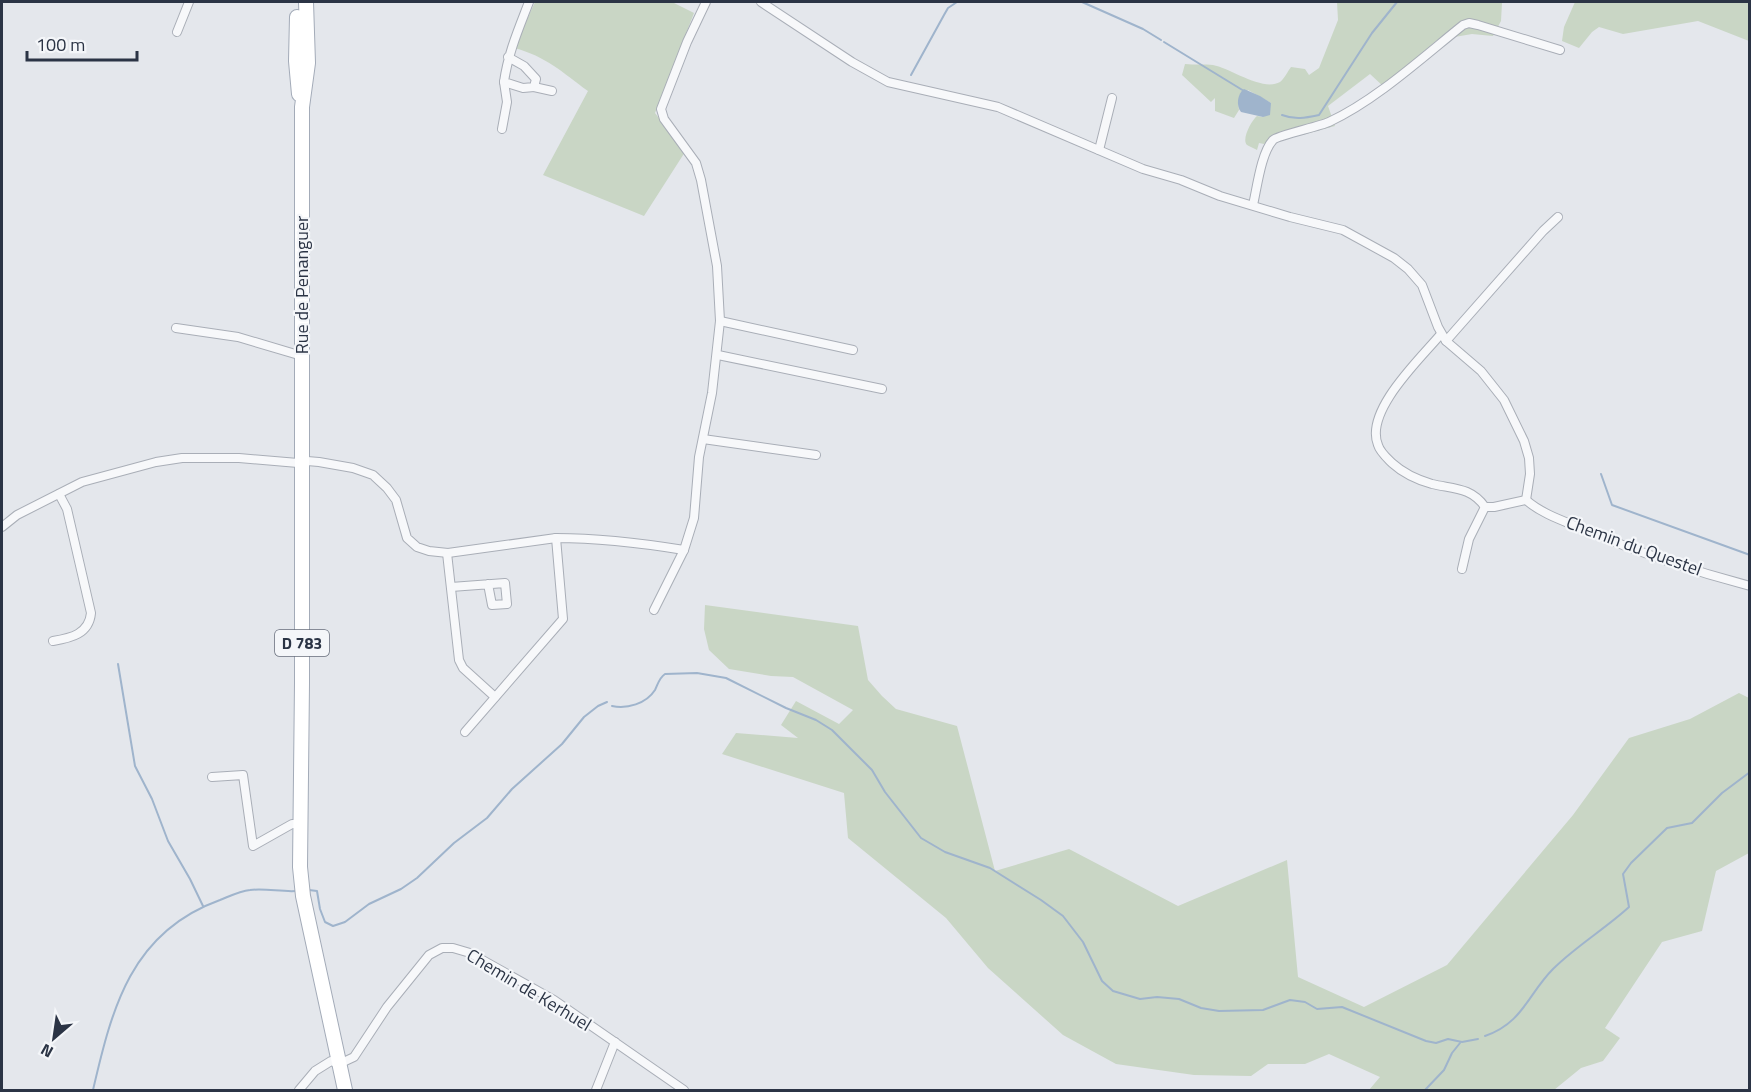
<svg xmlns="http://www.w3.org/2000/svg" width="1751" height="1092" font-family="'Titillium Web',sans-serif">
  <rect width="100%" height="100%" fill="#e4e7ec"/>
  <!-- green -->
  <g fill="#c9d6c5">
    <path d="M 535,2 L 672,2 L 694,13 L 655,113 L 685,152 L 644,216 L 543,175 L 588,91 C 563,73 546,56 514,48 Z"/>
    <path d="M 1337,2 L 1509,2 L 1502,3 L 1501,21 L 1493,36 L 1472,34 L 1437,40 L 1384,87 L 1370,74 L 1328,106 L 1335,126 L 1302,135 L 1296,131 L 1274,136 L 1264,144 L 1259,143 L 1257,150 C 1254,148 1250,147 1247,145 C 1241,139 1252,120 1257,116 L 1263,117 L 1271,103 L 1248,90 L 1238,102 L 1239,110 L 1234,118 L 1215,111 L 1215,98 L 1211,102 L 1182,75 L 1185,64 C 1194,65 1205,64 1213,65 C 1230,68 1263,92 1280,82 C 1284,79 1288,71 1291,67 L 1305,69 L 1309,75 L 1319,68 L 1338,20 Z"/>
    <polygon points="1575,2 1749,2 1749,41 1698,21 1623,34 1599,27 1592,32 1579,48 1562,41 1564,27"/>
    <polygon points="705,605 858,626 868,680 882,696 896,709 957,726 995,871 1069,849 1178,906 1287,860 1298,977 1364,1007 1447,965 1573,815 1629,738 1690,719 1739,693 1749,698 1749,853 1716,871 1702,931 1662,942 1605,1028 1620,1038 1603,1061 1581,1068 1554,1090 1369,1090 1380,1077 1329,1054 1305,1064 1268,1064 1251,1076 1194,1075 1116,1064 1063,1035 988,968 946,918 848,838 844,793 722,754 736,733 798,738 781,725 796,701 839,724 853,710 793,677 771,676 729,669 709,650 704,629"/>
  </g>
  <!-- water -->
  <path fill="#9fb4cc" d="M 1244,89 L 1260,96 L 1271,103 L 1270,115 L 1263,117 L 1241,112 C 1236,106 1237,94 1244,89 Z"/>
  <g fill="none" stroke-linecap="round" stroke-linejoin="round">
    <!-- stream -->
    <g stroke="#9fb4cc" stroke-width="2">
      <polyline points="1082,2 1143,29 1161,40"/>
      <polyline points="1164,42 1244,91"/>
      <polyline points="911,75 944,15 948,8 957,2"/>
      <path d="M 1282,115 C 1295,120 1305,118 1319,115 L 1372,33 L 1397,2"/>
      <polyline points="1601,474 1612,505 1750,555"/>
      <polyline points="118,664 135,766 152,799 168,841 190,879 203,906"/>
      <path d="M 612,706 C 627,709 646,704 655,690 C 658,684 659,678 665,674 L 697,673 L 726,678 L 786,708 L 816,720 L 832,730 L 872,770 L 885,792 L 921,838 L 945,852 L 990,868 L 1041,900 L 1063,916 L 1083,942 L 1102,981 L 1113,991 L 1140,999 L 1157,997 L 1179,999 L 1201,1008 L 1219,1011 L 1263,1010 L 1290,1000 L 1305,1002 L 1317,1009 L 1342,1007 L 1426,1041 L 1436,1043 L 1448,1039 L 1462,1042 L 1478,1039"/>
      <polyline points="309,890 317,891 320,909 325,922 333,926 345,922 369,904 401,889 417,878 454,843 487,818 512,789 562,744 584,717 598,706 607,702"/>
      <path d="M 1485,1036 C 1523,1023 1528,994 1553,969 C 1576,946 1605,929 1629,907 L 1623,874 L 1631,863 L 1667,828 L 1692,823 L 1722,793 L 1750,772"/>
      <path d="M 93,1090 C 112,1008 131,932 220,900 C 230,896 240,891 250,890 C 265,888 281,892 296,891"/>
      <polyline points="1425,1090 1444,1070 1452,1053 1460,1043"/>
    </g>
    <defs>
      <g id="street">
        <polyline points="761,2 852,62 888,82 998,107 1143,169 1181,180 1220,196 1290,217 1343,230 1394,258 1408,269 1422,285 1438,327 1446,341 1481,371 1504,400 1524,441 1529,458 1530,474 1526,500"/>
        <polyline points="177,32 189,2"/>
        <path d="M 508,57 L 524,66 L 536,79 L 534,87 L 523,88 L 504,82 C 508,53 519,28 529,2"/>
        <polyline points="534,87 552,91"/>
        <polyline points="502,129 507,102 504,82"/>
        <polyline points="1099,150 1112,98"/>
        <path d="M 1253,205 C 1257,188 1261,153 1273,140 C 1278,135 1318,127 1329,122 C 1375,101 1423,57 1463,25 L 1469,23 L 1478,25 L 1560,50"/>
        <polyline points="720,321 853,350"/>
        <polyline points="176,328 238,337 302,356"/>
        <path d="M 1441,334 C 1421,358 1364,411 1378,445 C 1380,452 1387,458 1392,463 C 1403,473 1418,480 1432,484 C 1453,489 1471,487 1485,507"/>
        <polyline points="1446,341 1543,231 1558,217"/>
        <polyline points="718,355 882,389"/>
        <polyline points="703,439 816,455"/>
        <path d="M 1485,507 L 1494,507 L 1526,500 C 1542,514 1564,521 1583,529 C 1637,552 1693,571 1750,586"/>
        <path d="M 2,527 L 17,515 L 82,482 L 156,462 L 182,458 L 239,458 L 298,463 L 307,461 L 319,462 L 353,468 L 373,475 L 387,488 L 396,500 L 407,538 L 417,547 L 429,551 L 448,553 L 556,538 C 599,538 641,543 684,550"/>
        <polyline points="447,553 459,660 463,668 495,697"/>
        <polyline points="1462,569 1469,539 1485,507"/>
        <polyline points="451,587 505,583 507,604 492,605 488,584"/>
        <polyline points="654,610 684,550 694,518 699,457 712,393 720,321 717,266 701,180 696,163 664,119 661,109 687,42 706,2"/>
        <path d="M 53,641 C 71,638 89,634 91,613 L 67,509 L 59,494"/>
        <polyline points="465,732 563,619 556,538"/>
        <polyline points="212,777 243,775 253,846 292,824 299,824"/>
        <polyline points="299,1090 315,1071 331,1061 339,1064 354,1057 387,1007 429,955 442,948 453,948 470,953 554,1000 684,1090"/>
        <polyline points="596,1090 615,1042"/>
      </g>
      <g id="primary">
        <polyline points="306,2 308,63 302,107 302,683 300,867 303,896 345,1090"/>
        <polyline points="297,17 296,61 299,94"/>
      </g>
    </defs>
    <!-- street casing -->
    <use href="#street" stroke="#a9aeb7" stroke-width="10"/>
    <!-- primary casing -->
    <use href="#primary" stroke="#a3abb8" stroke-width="16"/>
    <!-- street -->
    <use href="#street" stroke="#f7f8fa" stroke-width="8"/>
    <!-- primary -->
    <use href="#primary" stroke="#fff" stroke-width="14"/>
  </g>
  <g text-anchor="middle" stroke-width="4.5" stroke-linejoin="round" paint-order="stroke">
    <!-- shield labels -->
    <rect fill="#f4f6f9" stroke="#676e7b" stroke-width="1.5" x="275" y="630" width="54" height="26" rx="4.5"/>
    <g font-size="16" font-weight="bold" fill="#2b3445">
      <text x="302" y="649">D 783</text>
    </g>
    <!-- street labels -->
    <g font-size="18" fill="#2b3445" stroke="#f4f6f9">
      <text transform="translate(302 285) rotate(-90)" y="6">Rue de Penanguer</text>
      <text transform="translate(1634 546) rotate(20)" y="6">Chemin du Questel</text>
      <text transform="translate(529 990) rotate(31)" y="6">Chemin de Kerhuel</text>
    </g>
  </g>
  <!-- border -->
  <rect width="1751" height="1092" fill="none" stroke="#2b3445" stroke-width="6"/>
  <!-- north arrow -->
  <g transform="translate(54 1038) rotate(209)" stroke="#f4f6f9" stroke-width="4.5" paint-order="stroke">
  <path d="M0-4.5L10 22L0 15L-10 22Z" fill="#2b3445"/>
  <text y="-9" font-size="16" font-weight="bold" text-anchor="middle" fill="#2b3445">N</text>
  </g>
  <!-- scale -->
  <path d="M27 51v9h110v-9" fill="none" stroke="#2b3445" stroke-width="3"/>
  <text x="36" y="51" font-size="18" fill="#2b3445" stroke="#f4f6f9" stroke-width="4.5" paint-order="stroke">100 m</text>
</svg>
